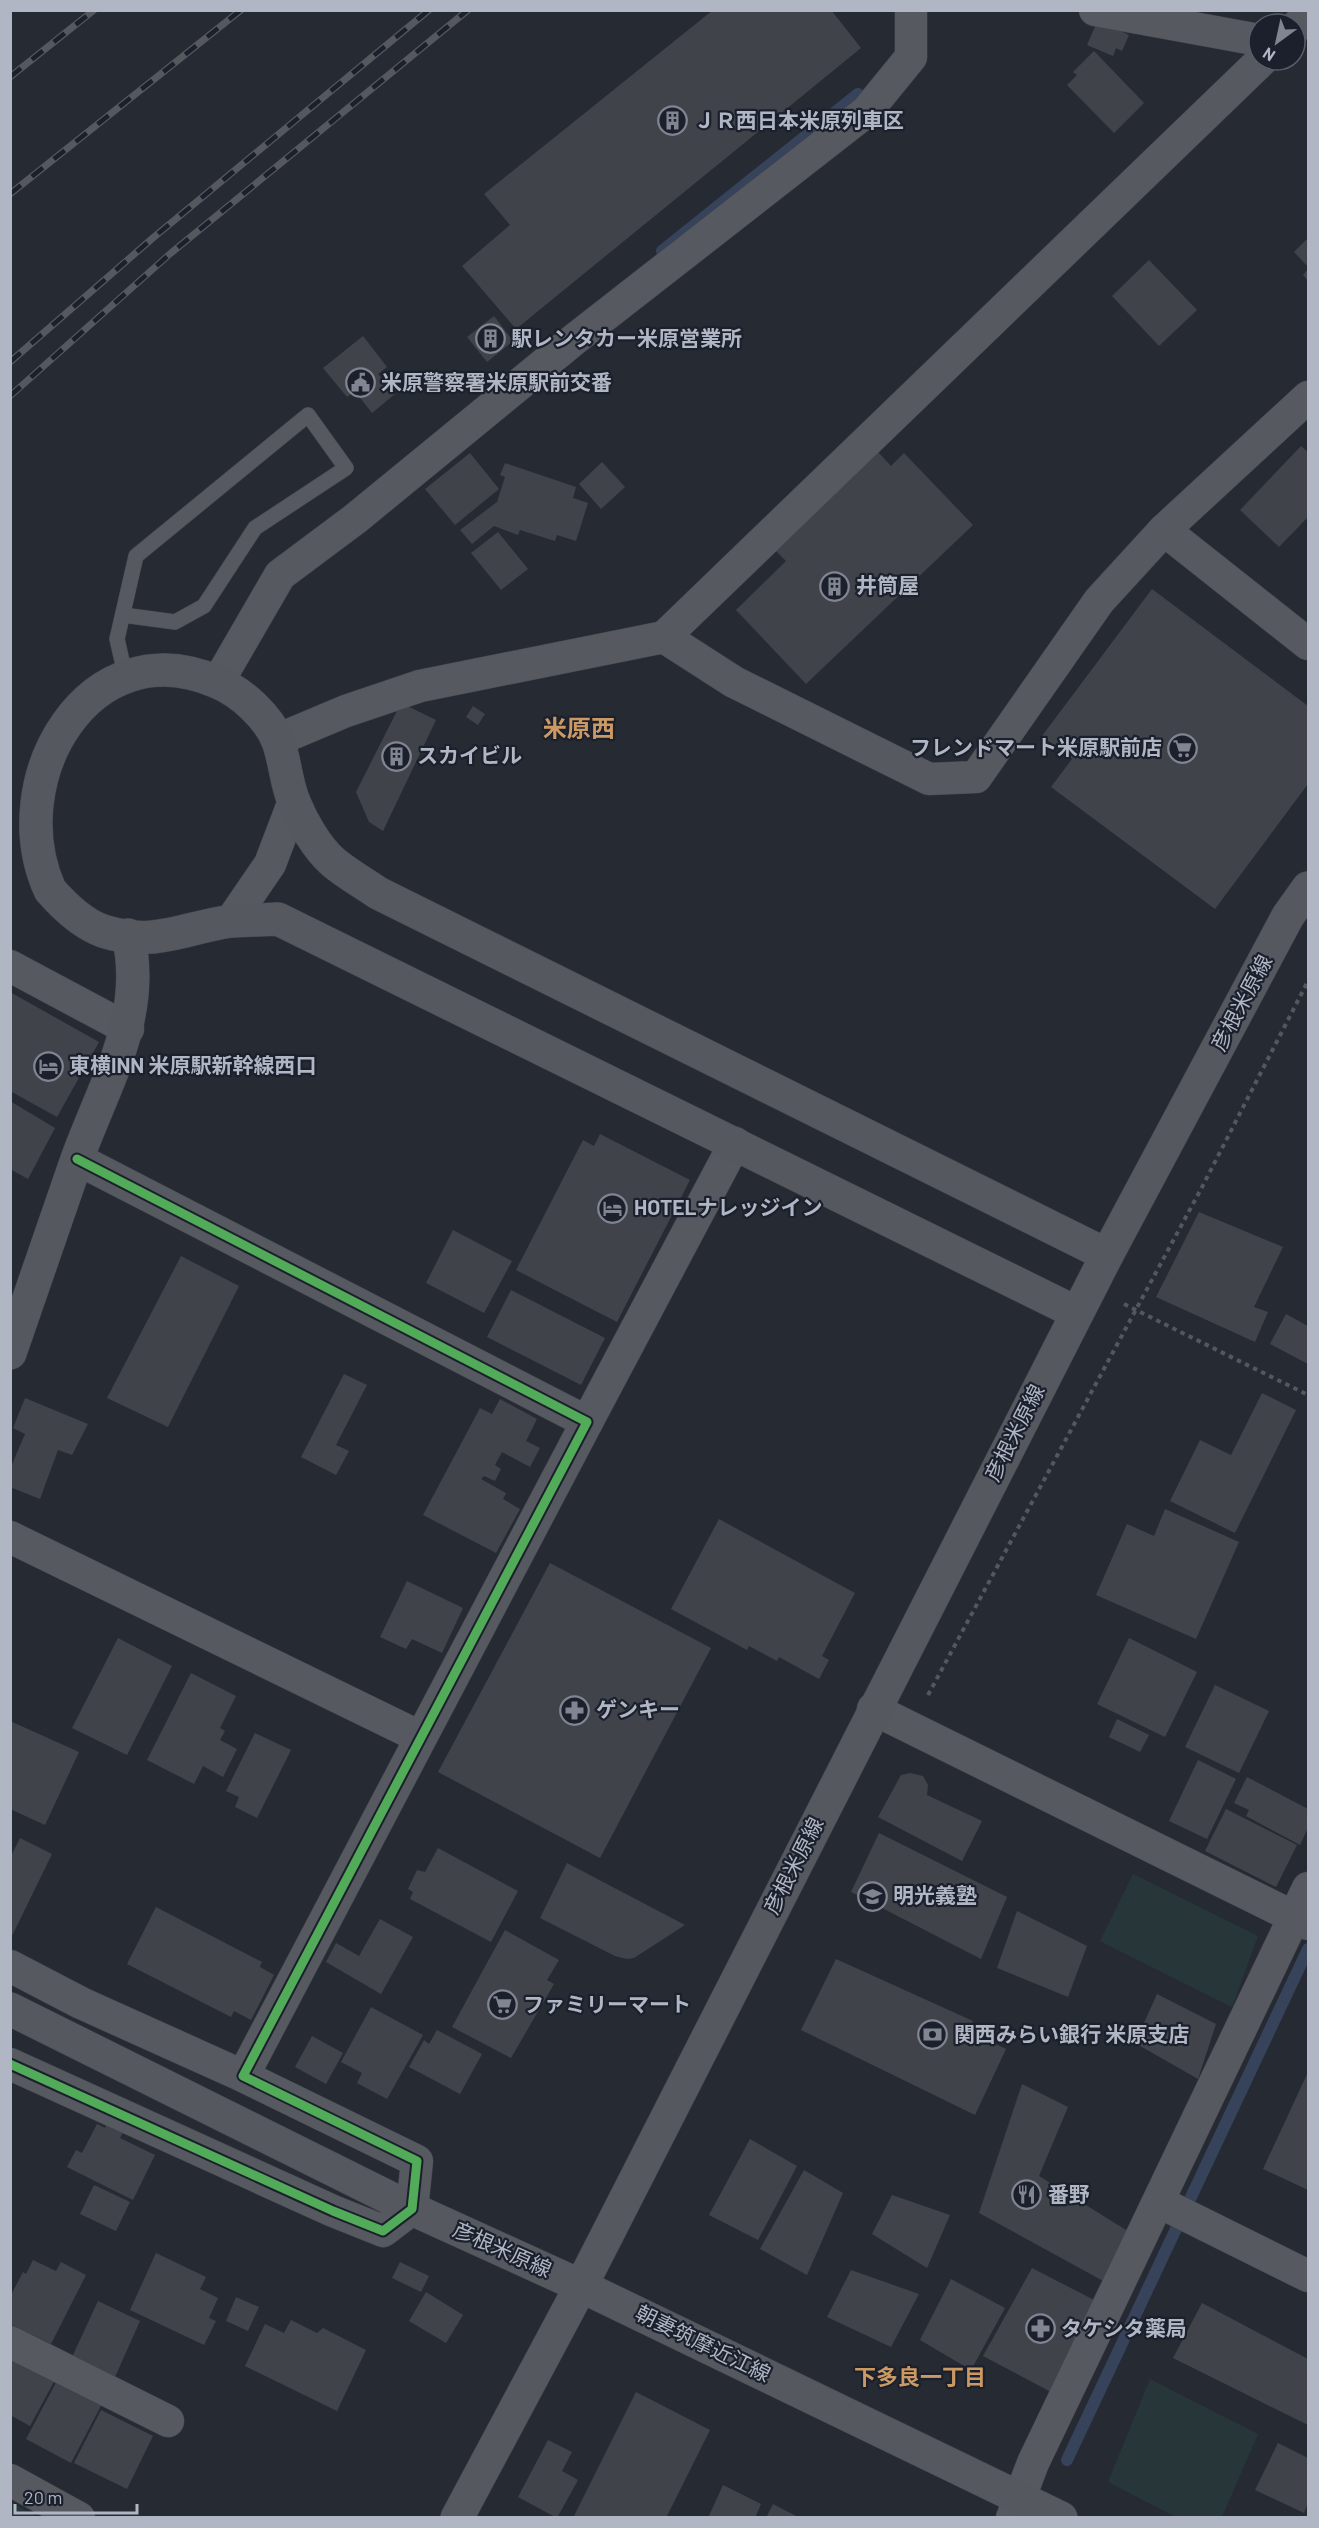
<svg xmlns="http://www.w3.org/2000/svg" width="1319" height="2528" font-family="Barlow,'Noto Sans JP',sans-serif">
  <rect width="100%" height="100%" fill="#262a32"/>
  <!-- green -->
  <g fill="#273639">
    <polygon points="1133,1874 1258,1936 1232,2007 1100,1941"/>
    <polygon points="1150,2379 1258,2434 1222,2517 1176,2517 1108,2482"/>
    <polygon points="10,2502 11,2502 37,2517 11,2517"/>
  </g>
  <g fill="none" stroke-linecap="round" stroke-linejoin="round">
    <!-- stream -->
    <g stroke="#37435b" stroke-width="12">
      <polyline points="662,251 858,94"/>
      <polyline points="1067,2460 1308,1949"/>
    </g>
  </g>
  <!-- building -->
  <g fill="#40444a">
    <polygon points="713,10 831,10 861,48 516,329 462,266 510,225 484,194"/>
    <polygon points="1098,20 1129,35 1122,51 1116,48 1113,56 1087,45"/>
    <polygon points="1094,51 1144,103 1114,133 1067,85 1077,75 1073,72"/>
    <polygon points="1308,238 1308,267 1294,252"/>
    <polygon points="1149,260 1197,310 1159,346 1112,296"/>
    <polygon points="1308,269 1308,281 1303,275"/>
    <polygon points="494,316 513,341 487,362 467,337"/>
    <polygon points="363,336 387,367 378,374 395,394 372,413 355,391 347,397 323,368"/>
    <polygon points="1301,446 1308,452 1308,517 1279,547 1240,510"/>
    <polygon points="878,452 891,466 904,453 973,525 806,684 736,610 786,561 775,550"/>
    <polygon points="470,453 499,489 455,525 425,489"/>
    <polygon points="602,462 625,487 601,509 579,484"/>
    <polygon points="505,463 576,487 573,498 588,503 576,541 557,535 555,541 520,530 518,535 494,526 472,544 460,530 497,502 505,477 500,475"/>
    <polygon points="498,532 528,569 501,590 471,553"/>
    <polygon points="1152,589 1308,706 1308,784 1215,909 1051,787 1072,759 1042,736"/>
    <polygon points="401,703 436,720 383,831 369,822 356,792"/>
    <polygon points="473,706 485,714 478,725 466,717"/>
    <polygon points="10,992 99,1042 57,1117 10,1091"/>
    <polygon points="10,1101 55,1128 28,1179 10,1169"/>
    <polygon points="600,1134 690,1180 617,1322 516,1270 583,1140 594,1146"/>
    <polygon points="1199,1212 1283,1247 1254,1307 1268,1312 1255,1342 1156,1297"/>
    <polygon points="453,1230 512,1261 484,1313 426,1283"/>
    <polygon points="181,1256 239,1286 168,1427 107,1398"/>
    <polygon points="511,1290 605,1338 581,1385 487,1337"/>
    <polygon points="1286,1314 1308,1326 1308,1364 1270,1344"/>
    <polygon points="344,1374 367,1385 336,1445 349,1451 336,1475 301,1457"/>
    <polygon points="1262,1393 1296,1410 1235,1533 1170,1501 1200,1440 1231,1455"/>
    <polygon points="25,1398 88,1424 72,1455 58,1450 40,1499 10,1487 10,1469 25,1434 13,1428"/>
    <polygon points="500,1399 537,1419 526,1441 540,1448 530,1467 502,1452 495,1465 501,1469 495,1481 484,1476 481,1479 506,1493 503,1499 520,1509 496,1553 423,1515 480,1408 492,1414"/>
    <polygon points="1165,1509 1239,1542 1196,1639 1096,1595 1127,1524 1154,1536"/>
    <polygon points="719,1519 855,1593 822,1656 829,1660 819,1679 779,1657 777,1661 749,1646 747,1650 671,1609"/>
    <polygon points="550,1563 711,1648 600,1858 438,1772"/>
    <polygon points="407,1581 463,1608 442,1653 412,1639 406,1649 380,1637"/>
    <polygon points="118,1638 172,1666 127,1755 72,1728"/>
    <polygon points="1129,1638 1197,1672 1165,1737 1097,1704"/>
    <polygon points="191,1673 236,1696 220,1728 225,1731 220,1740 237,1749 223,1777 203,1766 194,1784 147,1760"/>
    <polygon points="1215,1685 1269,1711 1239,1773 1185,1747"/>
    <polygon points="1117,1719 1149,1735 1140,1752 1109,1737"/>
    <polygon points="10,1721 79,1752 45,1825 10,1809"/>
    <polygon points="255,1733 291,1750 257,1818 235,1807 239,1797 226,1791"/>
    <polygon points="1198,1760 1236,1779 1207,1839 1169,1821"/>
    <polygon points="910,1773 923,1776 928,1785 927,1795 982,1821 962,1861 878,1817 901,1775"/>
    <polygon points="1247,1777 1308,1809 1308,1828 1300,1845 1246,1816 1249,1810 1234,1803"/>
    <polygon points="1226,1809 1297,1845 1276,1887 1205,1851"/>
    <polygon points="879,1833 1007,1897 981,1959 851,1892"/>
    <polygon points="20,1838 52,1854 10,1940 10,1858"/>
    <polygon points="438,1848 518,1891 491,1942 410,1899 413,1892 408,1889 417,1870 425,1872"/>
    <polygon points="567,1863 685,1925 634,1958 627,1959 615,1956 540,1918"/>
    <polygon points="156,1907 262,1962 260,1967 274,1975 251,2020 234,2011 231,2017 127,1964"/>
    <polygon points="1017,1911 1087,1946 1068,1997 997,1968"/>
    <polygon points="380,1919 413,1937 381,1994 326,1962 336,1943 359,1956"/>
    <polygon points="505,1930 559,1960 547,1980 554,1984 511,2058 452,2027"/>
    <polygon points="836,1959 973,2021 969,2031 1006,2049 975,2115 801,2030"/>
    <polygon points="1157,1994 1216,2024 1198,2079 1135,2043"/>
    <polygon points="371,2007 423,2035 387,2099 357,2083 362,2073 341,2062"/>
    <polygon points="437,2030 482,2054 460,2094 409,2067 424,2040 429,2044"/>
    <polygon points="312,2036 343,2053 326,2084 295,2067"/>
    <polygon points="1308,2072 1308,2190 1263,2169"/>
    <polygon points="1022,2084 1068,2107 1039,2176 1131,2233 1105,2282 979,2213"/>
    <polygon points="107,2123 124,2131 120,2138 155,2155 133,2200 67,2167 76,2150 82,2153 97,2124 105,2128"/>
    <polygon points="750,2139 797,2166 758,2240 709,2215"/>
    <polygon points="804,2170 843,2193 807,2275 760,2249"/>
    <polygon points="94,2185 130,2202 116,2231 80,2214"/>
    <polygon points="892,2195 950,2215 927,2268 872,2234"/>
    <polygon points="156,2253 206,2277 200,2289 218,2298 209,2318 216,2321 204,2345 130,2310"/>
    <polygon points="33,2260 56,2271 61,2262 86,2275 51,2344 10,2324 10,2297 23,2272 26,2274"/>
    <polygon points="400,2262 429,2276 421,2292 392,2278"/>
    <polygon points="1032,2268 1096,2301 1051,2392 983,2356"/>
    <polygon points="851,2270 919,2294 891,2347 827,2317"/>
    <polygon points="951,2279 1005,2308 971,2370 920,2340"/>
    <polygon points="426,2292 463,2315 446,2343 409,2321"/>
    <polygon points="236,2297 259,2307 248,2331 226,2321"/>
    <polygon points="98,2301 140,2321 115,2377 72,2357"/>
    <polygon points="1202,2303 1308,2359 1308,2425 1173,2358"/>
    <polygon points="291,2320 317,2333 323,2328 366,2350 337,2411 245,2366 265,2324 284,2333"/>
    <polygon points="10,2354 56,2378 30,2426 10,2415"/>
    <polygon points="60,2375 105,2398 71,2463 26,2439"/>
    <polygon points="636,2392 710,2430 666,2518 573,2518"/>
    <polygon points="101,2410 153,2436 127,2489 74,2463"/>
    <polygon points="548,2440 572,2452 562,2471 578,2480 557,2518 518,2497"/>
    <polygon points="1278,2443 1308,2458 1308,2503 1304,2513 1255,2490"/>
    <polygon points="723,2485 761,2504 755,2518 708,2518"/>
    <polygon points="773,2504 800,2518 766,2518"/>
  </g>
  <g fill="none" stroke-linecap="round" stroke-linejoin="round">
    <defs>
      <polyline id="lane" points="123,615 175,622 204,606 255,528 346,468 308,415 136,556 117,639 125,674"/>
      <g id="street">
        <polyline points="1095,10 1259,40"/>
        <polyline points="1295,28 1308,15"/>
        <polyline points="1164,530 1308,397"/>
        <polyline points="664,637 1262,60"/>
        <polyline points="218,682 280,575 355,519 571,342 867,111 911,57 911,10"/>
        <polyline points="277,740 346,711 420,686 664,637 734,682 929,779 976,777 1099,601 1164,530 1308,644"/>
        <polyline points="231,921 270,864 294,801"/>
        <polyline points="10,966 128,1029"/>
        <polyline points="587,1422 735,1143"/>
        <polyline points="10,1537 420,1737"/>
        <polyline points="873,1709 1308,1924"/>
        <polyline points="10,1966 81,2003 243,2076"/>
        <polyline points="10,2064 333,2211 383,2231 412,2209 417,2161 243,2076 587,1422 77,1159"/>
        <polyline points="1159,2202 1308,2276"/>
        <polyline points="10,2342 168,2421"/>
        <polyline points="10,2480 79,2518"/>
        <polyline points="1012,2518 1033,2463 1308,1888"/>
      </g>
      <g id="secondary">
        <path d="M 1077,1313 L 278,919 C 263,920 247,920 232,921 C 186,927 154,948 103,931 C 83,924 64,906 50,890 C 0,779 90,626 217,682 C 241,692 268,716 278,741 C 285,760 286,783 294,802 C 302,822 317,848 333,862 C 347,874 364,883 378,893 L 1107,1255"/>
        <path d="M 10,1353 C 32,1289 54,1226 76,1162 C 102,1088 148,1017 128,935"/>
        <polyline points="10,2009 412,2209 581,2286 1107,1255 1288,916 1308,888"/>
        <polyline points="457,2518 581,2286 1061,2518"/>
      </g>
    </defs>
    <!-- lane casing -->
    <use href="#lane" stroke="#42454b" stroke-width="16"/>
    <!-- street casing -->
    <use href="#street" stroke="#42454b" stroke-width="33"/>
    <!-- secondary casing -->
    <use href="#secondary" stroke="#42454b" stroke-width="34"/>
    <!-- path -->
    <g stroke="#54585e" stroke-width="4" stroke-dasharray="4.5 4.5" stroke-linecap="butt">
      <polyline points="1124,1304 1308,1395"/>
      <polyline points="928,1695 1201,1189 1308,981"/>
    </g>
    <!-- lane -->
    <use href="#lane" stroke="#565960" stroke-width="15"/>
    <!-- street -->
    <use href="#street" stroke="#565960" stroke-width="32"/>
    <!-- secondary -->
    <use href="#secondary" stroke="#55585f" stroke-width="33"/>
    <defs>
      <g id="rail">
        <polyline points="10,77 94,10"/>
        <polyline points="10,194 241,10"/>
        <polyline points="10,362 154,237 429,10"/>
        <polyline points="10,396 171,253 468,10"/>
      </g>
    </defs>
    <!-- rail casing -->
    <use href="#rail" stroke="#55585e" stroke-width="7"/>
    <!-- rail -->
    <use href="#rail" stroke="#1b202c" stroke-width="4.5" stroke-dasharray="14" stroke-linecap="butt"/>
    <defs>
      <polyline id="cycleway" points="10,2064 333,2211 383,2231 412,2209 417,2161 243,2076 587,1422 77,1159"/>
    </defs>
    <!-- cycleway casing -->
    <use href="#cycleway" stroke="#1b202c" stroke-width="13"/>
    <!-- cycleway -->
    <use href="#cycleway" stroke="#51ab58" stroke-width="9"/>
  </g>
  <!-- icons -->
  <defs>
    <symbol id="building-ring" viewBox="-11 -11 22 22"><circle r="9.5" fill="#1b202c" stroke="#808591" stroke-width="1.5"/><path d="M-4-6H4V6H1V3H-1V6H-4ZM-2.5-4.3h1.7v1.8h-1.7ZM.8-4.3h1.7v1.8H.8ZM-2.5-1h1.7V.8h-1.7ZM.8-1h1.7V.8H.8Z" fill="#808591"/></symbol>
    <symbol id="civic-ring" viewBox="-11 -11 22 22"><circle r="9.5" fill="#1b202c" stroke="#808591" stroke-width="1.5"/><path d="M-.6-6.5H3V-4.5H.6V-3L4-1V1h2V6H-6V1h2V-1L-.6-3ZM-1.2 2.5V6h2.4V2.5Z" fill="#808591"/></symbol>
    <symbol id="supermarket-ring" viewBox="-11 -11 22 22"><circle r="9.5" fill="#1b202c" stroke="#808591" stroke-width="1.5"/><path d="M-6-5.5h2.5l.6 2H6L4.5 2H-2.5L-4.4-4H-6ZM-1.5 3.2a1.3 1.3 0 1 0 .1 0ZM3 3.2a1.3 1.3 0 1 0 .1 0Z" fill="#808591"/></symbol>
    <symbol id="hotel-ring" viewBox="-11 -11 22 22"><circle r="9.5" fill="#1b202c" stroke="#808591" stroke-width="1.5"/><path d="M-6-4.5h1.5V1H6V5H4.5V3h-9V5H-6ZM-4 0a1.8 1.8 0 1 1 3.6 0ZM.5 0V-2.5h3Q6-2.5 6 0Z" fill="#808591"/></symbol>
    <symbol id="pharmacy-ring" viewBox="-11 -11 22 22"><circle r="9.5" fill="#1b202c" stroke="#808591" stroke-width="1.5"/><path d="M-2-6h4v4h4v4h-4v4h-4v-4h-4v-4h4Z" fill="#808591"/></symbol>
    <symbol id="school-ring" viewBox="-11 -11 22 22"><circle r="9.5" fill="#1b202c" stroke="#808591" stroke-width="1.5"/><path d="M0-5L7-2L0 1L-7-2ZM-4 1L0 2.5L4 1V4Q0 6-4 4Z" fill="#808591"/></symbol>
    <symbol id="bank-ring" viewBox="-11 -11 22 22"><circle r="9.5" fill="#1b202c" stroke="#808591" stroke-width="1.5"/><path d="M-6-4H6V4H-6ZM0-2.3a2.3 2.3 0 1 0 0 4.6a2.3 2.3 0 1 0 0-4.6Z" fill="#808591"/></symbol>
    <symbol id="restaurant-ring" viewBox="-11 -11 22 22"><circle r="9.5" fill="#1b202c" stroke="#808591" stroke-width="1.5"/><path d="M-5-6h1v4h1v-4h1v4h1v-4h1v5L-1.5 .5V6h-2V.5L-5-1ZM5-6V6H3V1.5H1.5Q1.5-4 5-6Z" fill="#808591"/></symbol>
  </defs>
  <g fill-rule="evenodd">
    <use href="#building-ring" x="656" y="104" width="33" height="33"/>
    <use href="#building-ring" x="474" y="322" width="33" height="33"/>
    <use href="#civic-ring" x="344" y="366" width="33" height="33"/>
    <use href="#building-ring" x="818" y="570" width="33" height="33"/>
    <use href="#supermarket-ring" x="1166" y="732" width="33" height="33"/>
    <use href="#building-ring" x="380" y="740" width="33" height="33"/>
    <use href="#hotel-ring" x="32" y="1050" width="33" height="33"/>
    <use href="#hotel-ring" x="596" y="1192" width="33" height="33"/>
    <use href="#pharmacy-ring" x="558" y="1694" width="33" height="33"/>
    <use href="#school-ring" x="856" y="1880" width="33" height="33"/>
    <use href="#supermarket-ring" x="486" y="1988" width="33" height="33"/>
    <use href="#bank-ring" x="916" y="2018" width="33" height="33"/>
    <use href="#restaurant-ring" x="1010" y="2178" width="33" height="33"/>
    <use href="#pharmacy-ring" x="1024" y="2312" width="33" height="33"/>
  </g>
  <g text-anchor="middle" stroke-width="4.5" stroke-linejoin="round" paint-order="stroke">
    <!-- poi labels -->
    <g font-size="21" font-weight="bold" fill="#b0b6c4" stroke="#1b202c" text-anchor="start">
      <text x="694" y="128">ＪＲ西日本米原列車区</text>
      <text x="511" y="346">駅レンタカー米原営業所</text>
      <text x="381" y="390">米原警察署米原駅前交番</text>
      <text x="856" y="593">井筒屋</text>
      <text x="1162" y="755" text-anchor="end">フレンドマート米原駅前店</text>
      <text x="417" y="763">スカイビル</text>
      <text x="69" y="1073">東横INN 米原駅新幹線西口</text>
      <text x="634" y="1215">HOTELナレッジイン</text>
      <text x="596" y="1717">ゲンキー</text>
      <text x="893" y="1903">明光義塾</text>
      <text x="523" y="2012">ファミリーマート</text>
      <text x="954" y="2042">関西みらい銀行 米原支店</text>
      <text x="1048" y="2202">番野</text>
      <text x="1061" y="2336">タケシタ薬局</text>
    </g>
    <!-- street labels -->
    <g font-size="21" fill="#b0b6c4" stroke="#1b202c">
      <text transform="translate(1242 1003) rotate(-62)" y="7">彦根米原線</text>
      <text transform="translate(1015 1433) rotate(-63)" y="7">彦根米原線</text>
      <text transform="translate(794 1866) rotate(-63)" y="7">彦根米原線</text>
      <text transform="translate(502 2250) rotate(24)" y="7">彦根米原線</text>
      <text transform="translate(703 2344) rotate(26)" y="7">朝妻筑摩近江線</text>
    </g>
    <!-- neighbourhood labels -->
    <g font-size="22" font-weight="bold" fill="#cb9a64" stroke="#1b202c">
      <text x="920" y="2385">下多良一丁目</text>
    </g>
    <!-- quarter labels -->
    <g font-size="24" font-weight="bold" fill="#cb9a64" stroke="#1b202c">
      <text x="579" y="737">米原西</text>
    </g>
  </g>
  <!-- border -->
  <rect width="1319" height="2528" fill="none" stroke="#b0b6c4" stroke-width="24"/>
  <!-- north arrow -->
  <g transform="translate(1277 42) rotate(213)"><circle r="28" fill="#1b202c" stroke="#575c69" stroke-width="1.5"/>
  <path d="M0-4.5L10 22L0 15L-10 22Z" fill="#808591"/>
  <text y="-9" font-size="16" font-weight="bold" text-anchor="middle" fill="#b0b6c4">N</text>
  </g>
  <!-- scale -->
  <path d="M15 2504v9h122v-9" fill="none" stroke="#b0b6c4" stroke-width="3"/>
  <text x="24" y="2504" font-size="18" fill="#b0b6c4" stroke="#1b202c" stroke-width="4.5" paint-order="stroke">20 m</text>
</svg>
